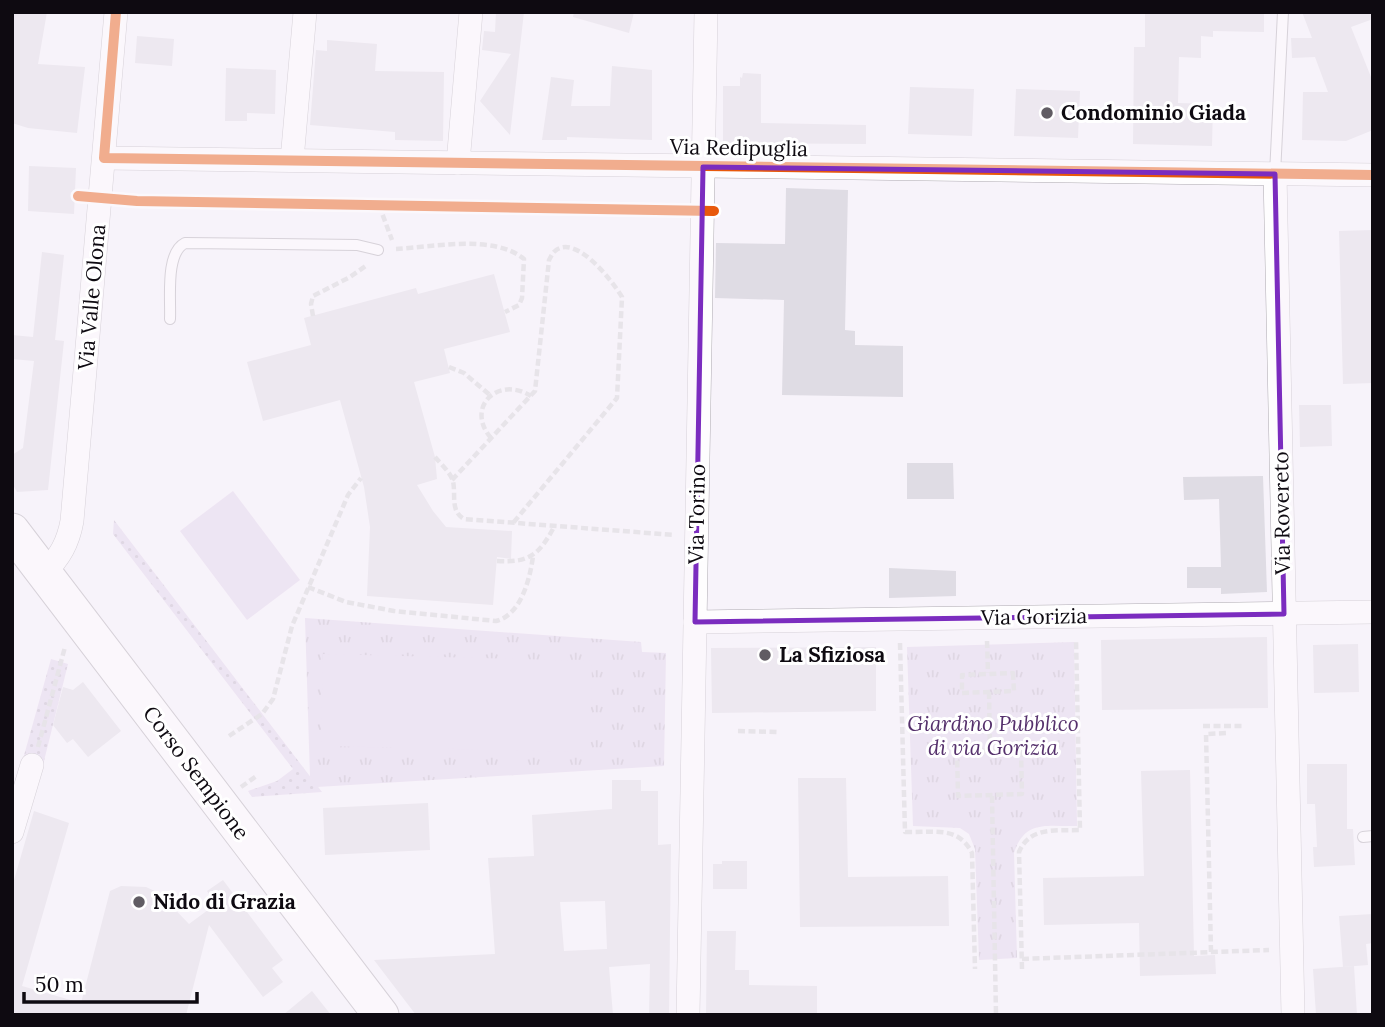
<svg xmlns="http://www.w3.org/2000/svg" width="1385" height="1027" font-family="Lora,serif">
  <defs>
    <pattern id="grass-dots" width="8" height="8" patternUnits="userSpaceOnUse" patternTransform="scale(1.75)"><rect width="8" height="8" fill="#e1d4eb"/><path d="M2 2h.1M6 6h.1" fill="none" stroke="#c0b5c8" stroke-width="1.8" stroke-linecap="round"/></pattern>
    <pattern id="park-tufts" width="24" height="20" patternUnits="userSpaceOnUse" patternTransform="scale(1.75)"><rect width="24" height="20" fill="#e1d4eb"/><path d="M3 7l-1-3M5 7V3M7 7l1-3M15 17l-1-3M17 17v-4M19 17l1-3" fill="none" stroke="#c0b5c8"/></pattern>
  </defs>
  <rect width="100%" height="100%" fill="#f7f3fa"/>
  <!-- grass -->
  <g fill="url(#grass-dots)">
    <polygon points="114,520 322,792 252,797 248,791 277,781 293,769 113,534"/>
    <polygon points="51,659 68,664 43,765 23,759"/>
  </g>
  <!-- park -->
  <g fill="url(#park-tufts)">
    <polygon points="305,618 641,642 642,652 666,653 664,766 317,787 310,777"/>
    <path d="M 1074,642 L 1077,826 C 1048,827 1025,819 1014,853 L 1017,958 L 979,960 L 975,849 L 969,834 L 960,828 L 913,826 L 907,647 Z"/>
  </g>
  <!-- pitch -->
  <g fill="#e1d4eb">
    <polygon points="233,491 300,580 247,620 180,531"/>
    <polygon points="323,654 592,661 590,752 321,746"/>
  </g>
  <!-- building -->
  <g fill="#dfdce4" fill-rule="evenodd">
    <polygon points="12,12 47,12 38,64 85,67 77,133 28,128 12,123"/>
    <polygon points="496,12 524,12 510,135 480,101 511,54 482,50 484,31 495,32"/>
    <polygon points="574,12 634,12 629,33 573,17"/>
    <polygon points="1145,12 1264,12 1264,32 1213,31 1213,37 1201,36 1201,58 1179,57 1178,103 1213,104 1212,146 1133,144 1134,47 1145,47"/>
    <polygon points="1302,12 1373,12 1373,19 1351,27 1373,82 1373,130 1346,141 1302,140 1303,92 1328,92 1315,57 1292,58 1291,38 1312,38"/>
    <polygon points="137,36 174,39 172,66 135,63"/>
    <polygon points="327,40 377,44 375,71 444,72 443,141 395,140 395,132 310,125 316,50 327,51"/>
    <polygon points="612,66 652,70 652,140 567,137 567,140 542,140 551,77 574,80 571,106 610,106"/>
    <polygon points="226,68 276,70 275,114 247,113 247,121 225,121"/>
    <polygon points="743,73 761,74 761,123 866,125 866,144 723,143 723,86 740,86 740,77 742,78"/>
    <polygon points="910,87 974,89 972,136 908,134"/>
    <polygon points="1016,89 1080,91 1078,138 1014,136"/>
    <polygon points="29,166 76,168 74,214 28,211"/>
    <polygon points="786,188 848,190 845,330 855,331 855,345 903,346 903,397 782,395 784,300 715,298 716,243 785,244"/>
    <polygon points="1373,230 1373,383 1343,384 1339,231"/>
    <polygon points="42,252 64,255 55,340 64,341 48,490 17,492 12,483 12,455 23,448 34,361 12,359 12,335 33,337"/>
    <polygon points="494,274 510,332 444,349 450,373 414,382 435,457 437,479 417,485 433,511 446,527 512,531 511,559 497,557 493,605 367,596 370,527 364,487 340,400 263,421 247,362 311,345 304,318 416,288 418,294"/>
    <polygon points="1299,405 1331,405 1332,446 1300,447"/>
    <polygon points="907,463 953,463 954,499 907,499"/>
    <polygon points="1263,476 1267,592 1221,594 1221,588 1187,588 1187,567 1221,567 1219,499 1184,500 1183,477"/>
    <polygon points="889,568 956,571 956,596 889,598"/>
    <polygon points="1267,637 1268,708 1102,710 1101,640"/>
    <polygon points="1358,644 1359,692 1314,693 1313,645"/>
    <polygon points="876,647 876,711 712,713 711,648"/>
    <polygon points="83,682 121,731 88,757 73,739 67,743 53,725 63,687 73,690"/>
    <polygon points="1307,764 1347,764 1347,829 1353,829 1355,865 1314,867 1313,847 1317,847 1315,804 1307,804"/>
    <polygon points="1190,770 1194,956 1215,955 1216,974 1140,976 1139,923 1044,925 1043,878 1144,876 1141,771"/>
    <polygon points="798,778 846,778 848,877 948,876 949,926 800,927"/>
    <path d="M 612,780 L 641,780 L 641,791 L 658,791 L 658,845 L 671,844 L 669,1015 L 649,1015 L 650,964 L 609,967 L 613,1015 L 416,1015 L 374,960 L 495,954 L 488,858 L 534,856 L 532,815 L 612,809 ZM 605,901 L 607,949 L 564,951 L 560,902 Z"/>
    <polygon points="428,803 430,850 325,855 323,808"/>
    <polygon points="34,811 69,823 22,986 81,1003 110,891 121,886 146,887 159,893 189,924 216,904 207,891 223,880 283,960 272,968 283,982 263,997 209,925 186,1015 12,1015 12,887"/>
    <polygon points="722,861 747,861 747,889 713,889 713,864 722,864"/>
    <polygon points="1373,914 1373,943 1366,944 1368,965 1343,967 1339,916"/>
    <polygon points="707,931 736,931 735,970 749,970 749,985 817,986 817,1015 706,1015"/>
    <polygon points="1354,966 1357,1015 1316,1015 1313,969"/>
    <polygon points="312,991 331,1015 283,1015"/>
  </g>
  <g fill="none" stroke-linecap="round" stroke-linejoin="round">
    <defs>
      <g id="service">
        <polyline points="1275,174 1283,12"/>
        <path d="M 170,319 C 171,299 165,253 185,243 L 357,245 L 378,250"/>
        <polyline points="1363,837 1373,836"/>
      </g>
      <g id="minor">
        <polyline points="104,158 1373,175"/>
        <polyline points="292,160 305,12"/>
        <polyline points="458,163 471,12"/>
        <polyline points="1275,174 1293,1015"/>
        <path d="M 44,573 C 60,557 68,543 72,521 L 116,12"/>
        <polyline points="695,622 1373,612"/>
        <polyline points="12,832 32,765"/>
        <polyline points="688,1015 706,12"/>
      </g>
      <polyline id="primary" points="12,531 381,1015"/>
    </defs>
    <!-- service casing -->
    <use href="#service" stroke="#afabb2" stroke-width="12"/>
    <!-- minor casing -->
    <use href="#minor" stroke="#afabb2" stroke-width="24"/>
    <!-- primary casing -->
    <use href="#primary" stroke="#afabb2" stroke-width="37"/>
    <!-- path -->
    <g stroke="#d3d2d5" stroke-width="4.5" stroke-dasharray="7 3.5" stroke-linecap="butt">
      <polyline points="379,205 392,240"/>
      <path d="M 396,249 C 433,247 494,234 524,259 L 522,298 L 519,305 L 505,312"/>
      <polyline points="313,316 311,304 313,296 350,277 367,265"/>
      <polyline points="449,367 464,373 491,396"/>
      <path d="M 491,438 C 465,408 497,375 531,396"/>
      <path d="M 435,457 C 441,464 450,472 453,481 C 456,495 450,511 464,519 L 675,535"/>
      <path d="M 452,480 L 535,391 L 549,260 C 551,257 552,253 555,251 C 576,233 613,282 622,297 L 617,398 L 513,523"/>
      <path d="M 497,561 C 529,563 539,555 554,527"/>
      <path d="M 308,587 L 346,602 L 394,611 L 496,621 C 521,615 530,579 533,556"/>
      <polyline points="987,641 988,673"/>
      <path d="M 900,643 L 905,832 C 933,833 958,825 972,853 L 975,969"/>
      <polygon points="1013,673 1014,691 962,693 962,675"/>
      <polyline points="989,692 990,750"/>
      <polyline points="1203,726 1242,726"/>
      <polyline points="738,731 778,732"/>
      <polyline points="229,736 262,714 273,699 292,626 348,495 361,478"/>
      <polyline points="38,747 65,647"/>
      <polygon points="1021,750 1022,794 958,796 957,751"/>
      <polyline points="241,787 258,775"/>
      <polyline points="992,796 996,1015"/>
      <polyline points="1211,952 1206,734 1228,733"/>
      <polyline points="1022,959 1269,950"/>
      <path d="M 1022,969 L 1019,852 C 1030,826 1056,831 1080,830 L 1076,639"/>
    </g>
    <!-- service -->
    <use href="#service" stroke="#fefdfe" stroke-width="10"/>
    <!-- minor -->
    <use href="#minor" stroke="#fefdfe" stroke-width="23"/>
    <!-- primary -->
    <use href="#primary" stroke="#fefdfe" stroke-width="35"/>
    <defs>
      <g id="cycleway">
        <polyline points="116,12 104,158 1373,175"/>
        <polyline points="78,196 137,201 714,211"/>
      </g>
    </defs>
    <!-- cycleway casing -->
    <use href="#cycleway" stroke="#fff" stroke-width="15"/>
    <!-- cycleway -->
    <use href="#cycleway" stroke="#e8590c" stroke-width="10"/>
  </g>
  <!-- marked area -->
  <path d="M0 0H1385V1027H0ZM 703,167 L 1275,174 L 1284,614 L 695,622 Z" fill="#f7f3fa" fill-opacity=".55" fill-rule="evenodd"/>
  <path fill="none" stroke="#7b2cbf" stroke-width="5" stroke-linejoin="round" d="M 703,167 L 1275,174 L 1284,614 L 695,622 Z"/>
  <!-- markers -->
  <g fill="#605c63" stroke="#fff" stroke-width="2.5">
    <circle cx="1047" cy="113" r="7"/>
    <circle cx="765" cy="655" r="7"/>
    <circle cx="139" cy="902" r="7"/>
  </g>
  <g text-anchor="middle" stroke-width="6" stroke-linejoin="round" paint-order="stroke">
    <!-- poi labels -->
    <g font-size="21" font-weight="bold" fill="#0e0a11" stroke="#fff" text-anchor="start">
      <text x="1061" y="120">Condominio Giada</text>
      <text x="779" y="662">La Sfiziosa</text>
      <text x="153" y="909">Nido di Grazia</text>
    </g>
    <!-- street labels -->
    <g font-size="21" fill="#0e0a11" stroke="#fff">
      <text transform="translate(739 148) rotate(1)" y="7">Via Redipuglia</text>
      <text transform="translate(92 297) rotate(-85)" y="7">Via Valle Olona</text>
      <text transform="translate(1282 513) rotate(-91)" y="7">Via Rovereto</text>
      <text transform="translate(697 514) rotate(-89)" y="7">Via Torino</text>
      <text transform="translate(1034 617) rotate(-1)" y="7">Via Gorizia</text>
      <text transform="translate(196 773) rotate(53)" y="7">Corso Sempione</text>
    </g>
    <!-- park labels -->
    <g font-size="21" font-style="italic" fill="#55306c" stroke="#fff">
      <text x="993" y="731">Giardino Pubblico<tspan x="993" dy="24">di via Gorizia</tspan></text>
    </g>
  </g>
  <!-- border -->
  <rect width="1385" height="1027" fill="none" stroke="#0e0a11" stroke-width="28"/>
  <!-- scale -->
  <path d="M24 992v10h173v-10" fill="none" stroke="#0e0a11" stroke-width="3.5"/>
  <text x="35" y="992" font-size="21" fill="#0e0a11" stroke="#ffffff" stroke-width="5" paint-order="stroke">50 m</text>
</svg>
